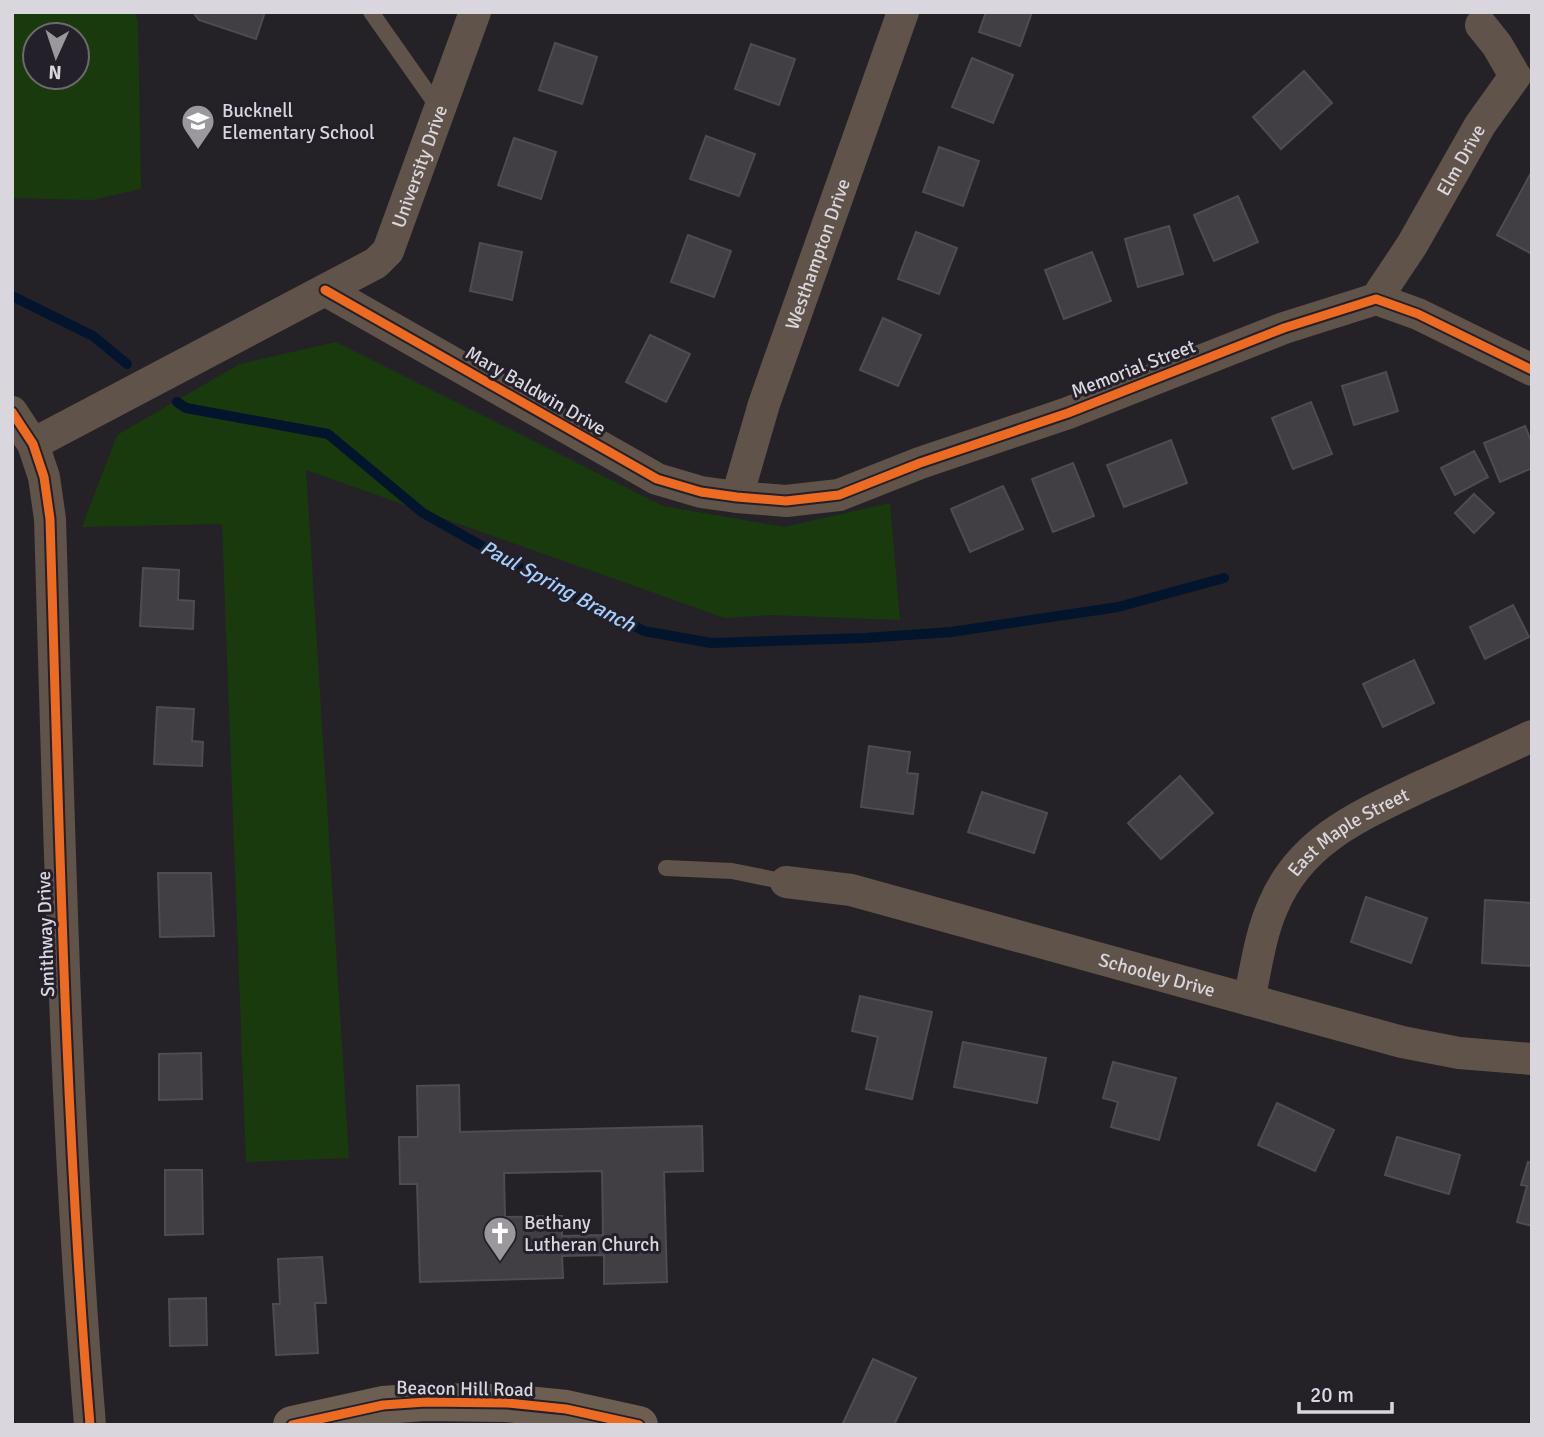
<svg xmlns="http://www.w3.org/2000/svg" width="1544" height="1437" font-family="Signika,sans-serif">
  <rect width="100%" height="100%" fill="#242227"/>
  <!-- green -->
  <g fill="#193a0d" fill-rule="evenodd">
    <path d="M 12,12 L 134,12 L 138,21 L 141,189 L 92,200 L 12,198 ZM 35,35 L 77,35 L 77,77 L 35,77 Z"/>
    <polygon points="336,342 663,506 784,527 890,503 900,620 771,615 725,618 306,470 349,1158 246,1162 222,524 82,527 117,435 240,364"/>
  </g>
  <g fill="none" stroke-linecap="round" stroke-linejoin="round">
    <!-- stream -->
    <g stroke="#03152d" stroke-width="10">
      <polyline points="12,296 93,336 127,364"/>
      <polyline points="177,402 186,408 328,434 423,513 539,578 644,631 711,643 865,638 951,632 1118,607 1224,578"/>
    </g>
  </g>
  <!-- building -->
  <g fill="#413f44" stroke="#4e4c50" stroke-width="2" fill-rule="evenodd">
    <polygon points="193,12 265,12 256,39 199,20"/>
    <polygon points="986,12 1032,12 1020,46 979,32"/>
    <polygon points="555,43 597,57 582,104 539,90"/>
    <polygon points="751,44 795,59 779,105 735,89"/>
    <polygon points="972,58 1013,75 993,123 952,107"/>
    <polygon points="1304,71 1332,103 1281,149 1253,117"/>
    <polygon points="706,136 755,154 739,196 690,179"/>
    <polygon points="514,138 556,152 541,199 498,185"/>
    <polygon points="939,147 979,161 963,206 923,192"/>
    <polygon points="1532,171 1532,254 1497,235"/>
    <polygon points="1238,196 1258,242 1214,261 1194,215"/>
    <polygon points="1169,226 1183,274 1138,287 1125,239"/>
    <polygon points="916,232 957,248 939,294 898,279"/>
    <polygon points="688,235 731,251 714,297 671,282"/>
    <polygon points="480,243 522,252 512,300 470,291"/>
    <polygon points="1092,252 1111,301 1064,319 1045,270"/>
    <polygon points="883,318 921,335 898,386 860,370"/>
    <polygon points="650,335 690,354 666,402 626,382"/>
    <polygon points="1386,372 1398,411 1354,425 1342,386"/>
    <polygon points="1311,402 1332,454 1293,469 1272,418"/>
    <polygon points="1525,426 1532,443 1532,468 1500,482 1484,443"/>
    <polygon points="1171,440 1187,483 1124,507 1107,465"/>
    <polygon points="1474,451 1488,477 1455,495 1441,468"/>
    <polygon points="1073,463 1094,516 1053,532 1032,479"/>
    <polygon points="1003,486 1023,529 970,552 951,509"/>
    <polygon points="1474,494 1494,513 1474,533 1455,513"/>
    <polygon points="143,568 179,570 178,600 194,601 193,629 140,626"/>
    <polygon points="1513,605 1529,637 1485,659 1470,627"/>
    <polygon points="1414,660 1434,703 1383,727 1363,684"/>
    <polygon points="157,707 194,709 192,741 203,742 202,766 154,764"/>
    <polygon points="869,746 910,752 907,773 918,774 913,814 861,807"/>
    <polygon points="1180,776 1213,813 1161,859 1128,823"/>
    <polygon points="982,792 1047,813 1034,853 968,832"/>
    <polygon points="158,873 211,873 214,936 160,937"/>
    <polygon points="1366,897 1427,918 1411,963 1351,942"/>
    <polygon points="1485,900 1532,903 1531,966 1482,963"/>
    <polygon points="860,996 932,1012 912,1099 866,1089 878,1037 852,1031"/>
    <polygon points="963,1042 1046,1058 1037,1103 954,1087"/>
    <polygon points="201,1053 202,1099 159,1100 159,1054"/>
    <polygon points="1113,1062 1176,1078 1159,1140 1111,1127 1118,1102 1103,1098"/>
    <path d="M 459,1085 L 460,1132 L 702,1126 L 703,1171 L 664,1172 L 667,1282 L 604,1284 L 604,1255 L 562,1256 L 563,1278 L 420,1282 L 417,1184 L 400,1184 L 399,1137 L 418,1137 L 417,1086 ZM 602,1171 L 603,1235 L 562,1236 L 562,1216 L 505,1217 L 504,1173 Z"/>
    <polygon points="1277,1103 1334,1130 1315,1171 1258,1145"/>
    <polygon points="1397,1137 1460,1155 1449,1194 1385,1175"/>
    <polygon points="1528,1162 1532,1163 1532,1226 1517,1222 1527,1186 1521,1185"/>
    <polygon points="165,1170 202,1170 203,1234 165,1235"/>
    <polygon points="322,1257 326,1303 315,1303 318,1353 276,1355 273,1304 280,1304 278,1259"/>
    <polygon points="206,1298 207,1345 170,1346 169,1299"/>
    <polygon points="873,1359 916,1378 894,1425 847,1425 843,1423"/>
  </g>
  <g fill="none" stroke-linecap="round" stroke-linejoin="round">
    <!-- service -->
    <g stroke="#60534a" stroke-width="16">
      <polyline points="371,12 440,110"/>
      <polyline points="666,868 732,871 786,882"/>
    </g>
    <!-- minor -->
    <g stroke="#60534a" stroke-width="32">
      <polyline points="1481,25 1497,45 1515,76"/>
      <polyline points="325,290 657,479 701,492 737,497 786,501 839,495 920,463 1068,413 1284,328 1376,299 1418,314 1532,370"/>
      <path id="s1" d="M 1376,299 L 1412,245 L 1480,125 L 1515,76"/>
      <path d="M 12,412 L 33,444 L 44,477 L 50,519 C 59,821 65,1123 90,1425"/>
      <path id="s2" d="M 33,444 L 376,263 L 388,251 L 475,12"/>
      <path id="s3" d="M 737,497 L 764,404 L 903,12"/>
      <path id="s4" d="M 786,882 L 851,890 L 1402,1042 L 1459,1053 L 1532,1059"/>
      <path id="s5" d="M 1249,1000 C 1256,969 1260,935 1273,906 C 1301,839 1363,814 1424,785 C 1460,769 1496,753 1532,736"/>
    </g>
    <!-- secondary -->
    <polyline stroke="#6d5e52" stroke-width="38" points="292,1425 383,1405 426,1402 507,1403 566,1409 639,1425"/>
    <defs>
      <g id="cycleway">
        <polyline points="325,290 657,479 701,492 737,497 786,501 839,495 920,463 1068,413 1284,328 1376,299 1418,314 1532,370"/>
        <path d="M 12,412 L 33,444 L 44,477 L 50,519 C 59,821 65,1123 90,1425"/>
        <polyline points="292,1425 383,1405 426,1402 507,1403 566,1409 639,1425"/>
      </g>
    </defs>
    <!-- cycleway casing -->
    <use href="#cycleway" stroke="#232029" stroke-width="13"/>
    <!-- cycleway -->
    <use href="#cycleway" stroke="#ed6a23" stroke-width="9"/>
  </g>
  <!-- icons -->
  <defs>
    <symbol id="school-pin" viewBox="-11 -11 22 30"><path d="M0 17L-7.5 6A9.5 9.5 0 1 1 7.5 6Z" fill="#9a989d" stroke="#232029"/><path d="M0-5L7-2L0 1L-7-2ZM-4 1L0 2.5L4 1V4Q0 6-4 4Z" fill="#fff"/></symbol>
    <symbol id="church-pin" viewBox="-11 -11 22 30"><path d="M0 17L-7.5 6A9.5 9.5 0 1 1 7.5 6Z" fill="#9a989d" stroke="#232029"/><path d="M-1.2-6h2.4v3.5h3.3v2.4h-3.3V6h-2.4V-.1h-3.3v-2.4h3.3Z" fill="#fff"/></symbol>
  </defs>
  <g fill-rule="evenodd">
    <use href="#school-pin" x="179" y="102" width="38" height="52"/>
    <use href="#church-pin" x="481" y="1214" width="38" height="52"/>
  </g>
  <g text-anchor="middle" stroke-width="6" stroke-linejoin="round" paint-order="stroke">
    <!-- poi labels -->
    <g font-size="19" fill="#d9d7dd" stroke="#232029" text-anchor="start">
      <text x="222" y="117">Bucknell<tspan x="222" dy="22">Elementary School</tspan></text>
      <text x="524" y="1229">Bethany<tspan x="524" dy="22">Lutheran Church</tspan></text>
    </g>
    <!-- street labels -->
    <g font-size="19" fill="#d9d7dd" stroke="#232029">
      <text dy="7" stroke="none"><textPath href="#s1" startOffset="163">Elm Drive</textPath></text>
      <text dy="7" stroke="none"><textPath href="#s2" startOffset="495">University Drive</textPath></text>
      <text dy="7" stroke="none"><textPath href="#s3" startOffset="256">Westhampton Drive</textPath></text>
      <text transform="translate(1133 368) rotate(-21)" y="7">Memorial Street</text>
      <text transform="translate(536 390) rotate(30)" y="7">Mary Baldwin Drive</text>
      <text dy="7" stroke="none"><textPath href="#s5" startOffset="206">East Maple Street</textPath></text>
      <text transform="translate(45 934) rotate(-92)" y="7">Smithway Drive</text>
      <text dy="7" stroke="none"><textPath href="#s4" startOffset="383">Schooley Drive</textPath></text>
      <text transform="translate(465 1388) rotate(1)" y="7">Beacon Hill Road</text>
    </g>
    <!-- water labels -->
    <g font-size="21" font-style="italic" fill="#a4cffe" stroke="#232029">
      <text transform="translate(558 586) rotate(28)" y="7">Paul Spring Branch</text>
    </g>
  </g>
  <!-- border -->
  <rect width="1544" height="1437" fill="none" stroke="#d9d7dd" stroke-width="28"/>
  <!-- north arrow -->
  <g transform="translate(56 56) rotate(183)"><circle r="33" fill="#232029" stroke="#6c6971" stroke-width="2"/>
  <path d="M0-5L12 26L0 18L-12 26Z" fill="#9a989d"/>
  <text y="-10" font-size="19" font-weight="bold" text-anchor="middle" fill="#d9d7dd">N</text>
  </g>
  <!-- scale -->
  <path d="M1299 1402v10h93v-10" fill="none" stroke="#d9d7dd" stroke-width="3.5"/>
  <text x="1310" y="1402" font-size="21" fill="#d9d7dd" stroke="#232029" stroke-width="5" paint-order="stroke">20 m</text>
</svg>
